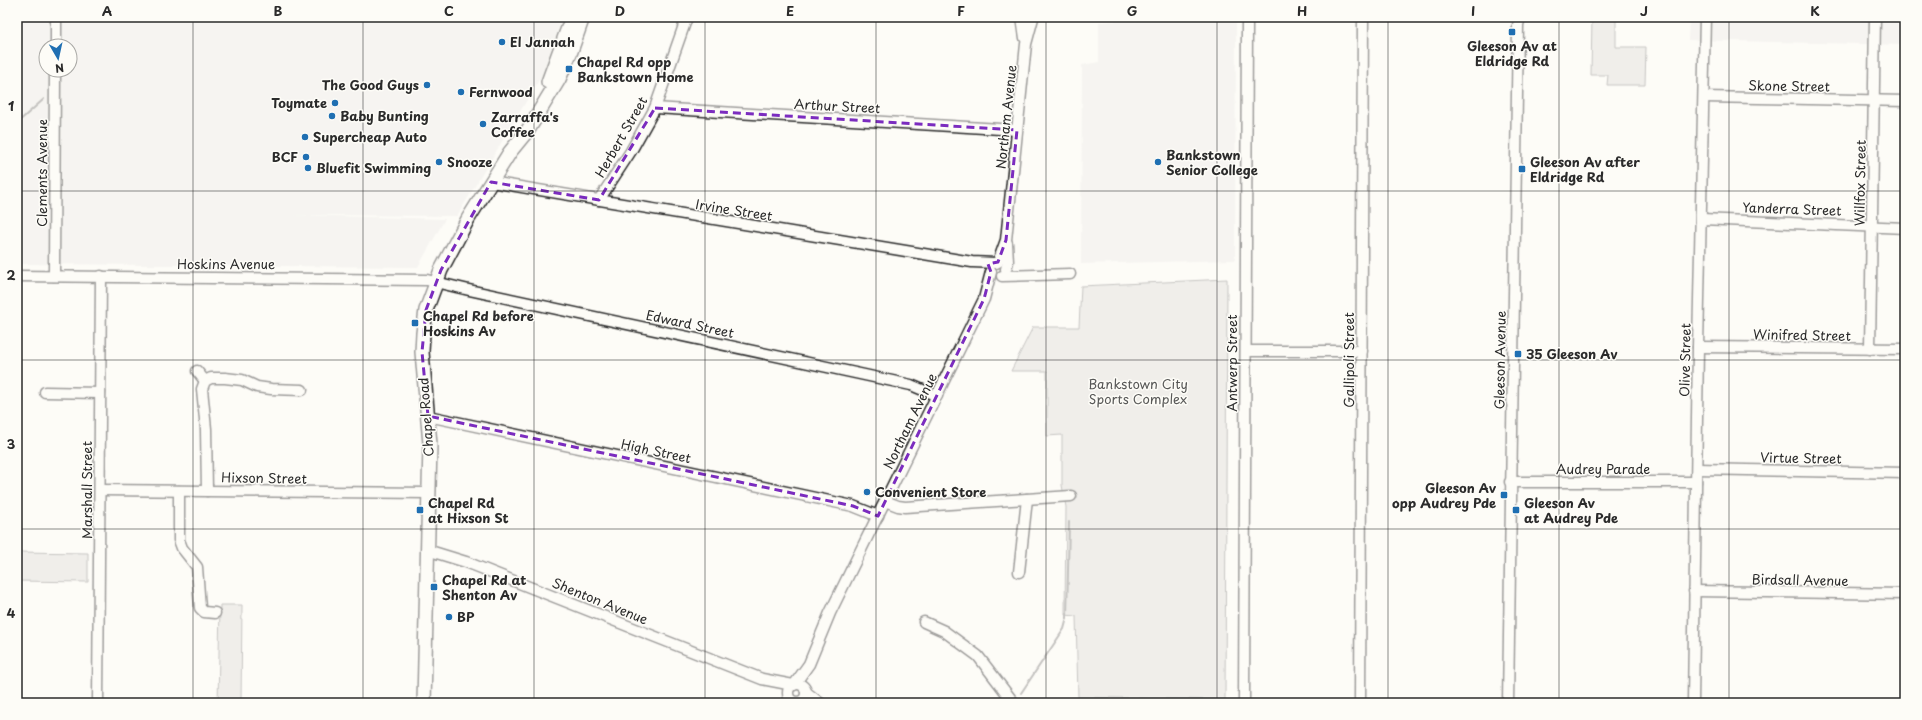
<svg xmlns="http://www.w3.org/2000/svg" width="1922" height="720" font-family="'Playpen Sans',sans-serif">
  <rect width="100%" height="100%" fill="#fdfcf7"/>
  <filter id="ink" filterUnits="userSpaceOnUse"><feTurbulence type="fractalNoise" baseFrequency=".025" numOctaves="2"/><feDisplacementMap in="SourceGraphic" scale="8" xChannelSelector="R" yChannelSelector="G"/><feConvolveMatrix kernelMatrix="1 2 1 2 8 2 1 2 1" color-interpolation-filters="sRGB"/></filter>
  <g filter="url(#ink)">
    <!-- built -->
    <g fill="#edece8" fill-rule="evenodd">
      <path d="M 17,17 L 562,17 L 547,67 L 457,216 L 294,215 L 445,219 L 418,267 L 17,264 ZM 46,46 L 70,46 L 70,70 L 46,70 Z"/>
      <polygon points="1173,17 1236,17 1235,260 1081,264 1082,65 1099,62 1099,22"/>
      <polygon points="1689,17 1905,17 1905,45 1688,40"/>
    </g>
    <!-- green -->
    <g fill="#dfdeda" stroke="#858482">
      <polygon points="1592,17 1616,17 1616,47 1646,47 1645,85 1607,85 1608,75 1591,75"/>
      <polygon points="1227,279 1225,700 1078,697 1076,616 1065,615 1066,507 1062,485 1062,435 1047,436 1047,371 1011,371 1033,327 1079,327 1081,286"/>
      <polygon points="17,552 88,553 88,582 17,581"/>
      <polygon points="220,605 242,605 241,703 218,703"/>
    </g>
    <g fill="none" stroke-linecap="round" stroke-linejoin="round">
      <!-- stream -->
      <g stroke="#7e7d7b" stroke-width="2">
        <polyline points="17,123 44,99"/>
        <polyline points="1021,693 1064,629 1067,618 1069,522"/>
      </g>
      <defs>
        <g id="minor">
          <polyline points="1022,17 1025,38"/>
          <polyline points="56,46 56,17"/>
          <polyline points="1704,97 1905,101"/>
          <polyline points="655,108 1017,130"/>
          <polyline points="491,182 972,262 996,263"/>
          <polyline points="599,200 631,151 655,108 687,17"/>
          <polyline points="1702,219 1905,228"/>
          <polyline points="998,262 1006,240 1026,44 1033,18"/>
          <polyline points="1006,269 1008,262 1007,243"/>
          <polyline points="17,276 427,280 469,290 911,385 937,396"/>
          <polyline points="54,276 55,70"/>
          <polyline points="1002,276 1070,274"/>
          <polyline points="1698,347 1905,349"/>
          <polyline points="1870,349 1875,17"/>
          <polyline points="1246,351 1362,351"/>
          <polyline points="197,371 205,381"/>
          <polyline points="45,392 100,393"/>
          <polyline points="428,416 853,506 878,516"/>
          <polyline points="1697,469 1905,473"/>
          <polyline points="1510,482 1696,482"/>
          <polyline points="100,490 429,493"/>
          <polyline points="179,491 179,540 182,548 197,567 200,608 204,612 215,613"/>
          <polyline points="207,491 206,429 202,389 205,381 211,378 225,378 242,380 257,387 271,389 302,390"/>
          <polyline points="885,501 898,506 905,507 1071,496"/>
          <polyline points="427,550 466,562 762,679 793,685"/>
          <polyline points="1019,572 1027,499"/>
          <polyline points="1694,591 1905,594"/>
          <polyline points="924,622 944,631 978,656 1014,703"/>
          <circle cx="797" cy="693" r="9"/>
          <polyline points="794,685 809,664 830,613 984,299 991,272"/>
          <polyline points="806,692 820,703"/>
          <polyline points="98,703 101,276"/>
          <polyline points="1244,703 1247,23 1248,17"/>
          <polyline points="1360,703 1363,17"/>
          <polyline points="1508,703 1518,25 1520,17"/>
          <polyline points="1693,703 1698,347 1705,17"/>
        </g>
        <g id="major">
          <polyline points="548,82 572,17"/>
          <polyline points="424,703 430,444 422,352 423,333 426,310 441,270 468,219 510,152 528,130 559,79 571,51 583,17"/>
        </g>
      </defs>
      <!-- minor casing -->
      <use href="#minor" stroke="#2b2b2b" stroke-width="13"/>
      <!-- major casing -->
      <use href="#major" stroke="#2b2b2b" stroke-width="16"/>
      <!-- minor -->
      <use href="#minor" stroke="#fdfcf7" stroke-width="10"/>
      <!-- major -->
      <use href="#major" stroke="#fdfcf7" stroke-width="13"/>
    </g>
  </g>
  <!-- marked area -->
  <path d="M0 0H1922V720H0ZM 655,108 L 1017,130 L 1006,240 L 998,262 L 988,264 L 991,272 L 984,299 L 878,516 L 853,506 L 428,416 L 422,352 L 426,310 L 441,270 L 491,182 L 599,200 Z" fill="#fdfcf7" fill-opacity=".55" fill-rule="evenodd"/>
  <path fill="none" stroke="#7b2cbf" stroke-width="3" stroke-dasharray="8 5" stroke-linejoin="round" d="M 655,108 L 1017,130 L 1006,240 L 998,262 L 988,264 L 991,272 L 984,299 L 878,516 L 853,506 L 428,416 L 422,352 L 426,310 L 441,270 L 491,182 L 599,200 Z"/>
  <!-- grid -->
  <path fill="none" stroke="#2b2b2b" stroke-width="1" stroke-opacity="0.55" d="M 193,17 L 193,703M 363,17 L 363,703M 534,17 L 534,703M 705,17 L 705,703M 876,17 L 876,703M 1046,17 L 1046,703M 1217,17 L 1217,703M 1388,17 L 1388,703M 1559,17 L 1559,703M 1729,17 L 1729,703M 17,191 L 1905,191M 17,360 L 1905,360M 17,529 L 1905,529"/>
  <!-- markers -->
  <g fill="#1f6fb2" stroke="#fdfcf7" stroke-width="1.5">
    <rect x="1508" y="28" width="8" height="8" rx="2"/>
    <circle cx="502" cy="42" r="4"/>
    <rect x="565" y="65" width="8" height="8" rx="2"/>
    <circle cx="427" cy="85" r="4"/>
    <circle cx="461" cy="92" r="4"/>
    <circle cx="335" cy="103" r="4"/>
    <circle cx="332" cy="116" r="4"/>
    <circle cx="483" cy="124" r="4"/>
    <circle cx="305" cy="137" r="4"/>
    <circle cx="306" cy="157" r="4"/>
    <circle cx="439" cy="162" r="4"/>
    <circle cx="1158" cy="162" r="4"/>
    <circle cx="308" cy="168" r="4"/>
    <rect x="1518" y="165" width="8" height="8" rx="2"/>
    <rect x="411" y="319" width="8" height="8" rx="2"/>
    <rect x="1514" y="350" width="8" height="8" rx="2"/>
    <circle cx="867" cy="492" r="4"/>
    <rect x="1500" y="491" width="8" height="8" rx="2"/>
    <rect x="416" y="506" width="8" height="8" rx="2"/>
    <rect x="1512" y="506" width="8" height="8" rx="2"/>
    <rect x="430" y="583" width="8" height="8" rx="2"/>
    <circle cx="449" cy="617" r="4"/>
  </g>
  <g text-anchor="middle" stroke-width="3" stroke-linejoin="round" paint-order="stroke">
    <!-- poi labels -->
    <g font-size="13" font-weight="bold" fill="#2b2b2b" stroke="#fdfcf7" text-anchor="start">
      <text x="510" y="47">El Jannah</text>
      <text x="1512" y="51" text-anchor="middle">Gleeson Av at<tspan x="1512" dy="15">Eldridge Rd</tspan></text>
      <text x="577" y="67">Chapel Rd opp<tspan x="577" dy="15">Bankstown Home</tspan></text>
      <text x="419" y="90" text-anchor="end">The Good Guys</text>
      <text x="469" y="97">Fernwood</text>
      <text x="327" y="108" text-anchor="end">Toymate</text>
      <text x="340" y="121">Baby Bunting</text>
      <text x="491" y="122">Zarraffa's<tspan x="491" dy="15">Coffee</tspan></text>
      <text x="313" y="142">Supercheap Auto</text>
      <text x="1166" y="160">Bankstown<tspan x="1166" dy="15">Senior College</tspan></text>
      <text x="298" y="162" text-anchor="end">BCF</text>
      <text x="447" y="167">Snooze</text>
      <text x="1530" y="167">Gleeson Av after<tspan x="1530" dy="15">Eldridge Rd</tspan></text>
      <text x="316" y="173">Bluefit Swimming</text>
      <text x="423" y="321">Chapel Rd before<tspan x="423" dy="15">Hoskins Av</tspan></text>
      <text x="1526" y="359">35 Gleeson Av</text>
      <text x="1496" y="493" text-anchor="end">Gleeson Av<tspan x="1496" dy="15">opp Audrey Pde</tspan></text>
      <text x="875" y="497">Convenient Store</text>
      <text x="428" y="508">Chapel Rd<tspan x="428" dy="15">at Hixson St</tspan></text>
      <text x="1524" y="508">Gleeson Av<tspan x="1524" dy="15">at Audrey Pde</tspan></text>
      <text x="442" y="585">Chapel Rd at<tspan x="442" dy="15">Shenton Av</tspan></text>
      <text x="457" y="622">BP</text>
    </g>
    <!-- street labels -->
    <g font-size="13" fill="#2b2b2b" stroke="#fdfcf7">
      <text transform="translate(1789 86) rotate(1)" y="5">Skone Street</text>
      <text transform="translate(837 106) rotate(3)" y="5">Arthur Street</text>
      <text transform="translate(1006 117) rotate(-84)" y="5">Northam Avenue</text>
      <text transform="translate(621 137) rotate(-60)" y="5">Herbert Street</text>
      <text transform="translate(42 173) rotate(-90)" y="5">Clements Avenue</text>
      <text transform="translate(1860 183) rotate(-89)" y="5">Willfox Street</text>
      <text transform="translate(1792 209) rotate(2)" y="5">Yanderra Street</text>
      <text transform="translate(734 210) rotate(9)" y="5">Irvine Street</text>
      <text x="226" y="269">Hoskins Avenue</text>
      <text transform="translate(690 324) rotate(12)" y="5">Edward Street</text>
      <text transform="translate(1802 335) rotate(1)" y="5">Winifred Street</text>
      <text transform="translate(1349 360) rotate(-90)" y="5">Gallipoli Street</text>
      <text transform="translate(1500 360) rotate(-89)" y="5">Gleeson Avenue</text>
      <text transform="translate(1685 360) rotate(-89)" y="5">Olive Street</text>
      <text transform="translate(1232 363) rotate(-90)" y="5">Antwerp Street</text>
      <text transform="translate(426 417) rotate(-94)" y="5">Chapel Road</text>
      <text transform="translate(910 421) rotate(-64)" y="5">Northam Avenue</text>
      <text transform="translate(656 451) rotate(12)" y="5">High Street</text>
      <text transform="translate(1801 458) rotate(1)" y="5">Virtue Street</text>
      <text x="1603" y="474">Audrey Parade</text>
      <text transform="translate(264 478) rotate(1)" y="5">Hixson Street</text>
      <text transform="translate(87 490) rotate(-90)" y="5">Marshall Street</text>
      <text transform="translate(1800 580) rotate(1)" y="5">Birdsall Avenue</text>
      <text transform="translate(600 601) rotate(22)" y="5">Shenton Avenue</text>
    </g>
    <!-- park labels -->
    <g font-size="13" fill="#585857" stroke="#fdfcf7">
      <text x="1138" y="389">Bankstown City<tspan x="1138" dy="15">Sports Complex</tspan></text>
    </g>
  </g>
  <!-- margin -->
  <rect width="1922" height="720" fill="none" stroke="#fdfcf7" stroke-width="44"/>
  <!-- north arrow -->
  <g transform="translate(58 58) rotate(171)"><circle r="19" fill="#fdfcf7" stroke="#a9a8a5"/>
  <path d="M0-3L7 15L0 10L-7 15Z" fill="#1f6fb2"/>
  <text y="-6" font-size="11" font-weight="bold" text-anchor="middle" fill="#2b2b2b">N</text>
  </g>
  <rect x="22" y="22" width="1878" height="676" fill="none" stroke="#2b2b2b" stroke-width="1.5"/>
  <g font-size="13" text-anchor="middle" font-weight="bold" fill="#2b2b2b">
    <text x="107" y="16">A</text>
    <text x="278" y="16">B</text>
    <text x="449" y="16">C</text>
    <text x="620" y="16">D</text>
    <text x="790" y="16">E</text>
    <text x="961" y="16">F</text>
    <text x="1132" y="16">G</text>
    <text x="1302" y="16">H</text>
    <text x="1473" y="16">I</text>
    <text x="1644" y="16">J</text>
    <text x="1815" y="16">K</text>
    <text x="11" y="111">1</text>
    <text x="11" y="280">2</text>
    <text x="11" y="449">3</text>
    <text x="11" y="618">4</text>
  </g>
</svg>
